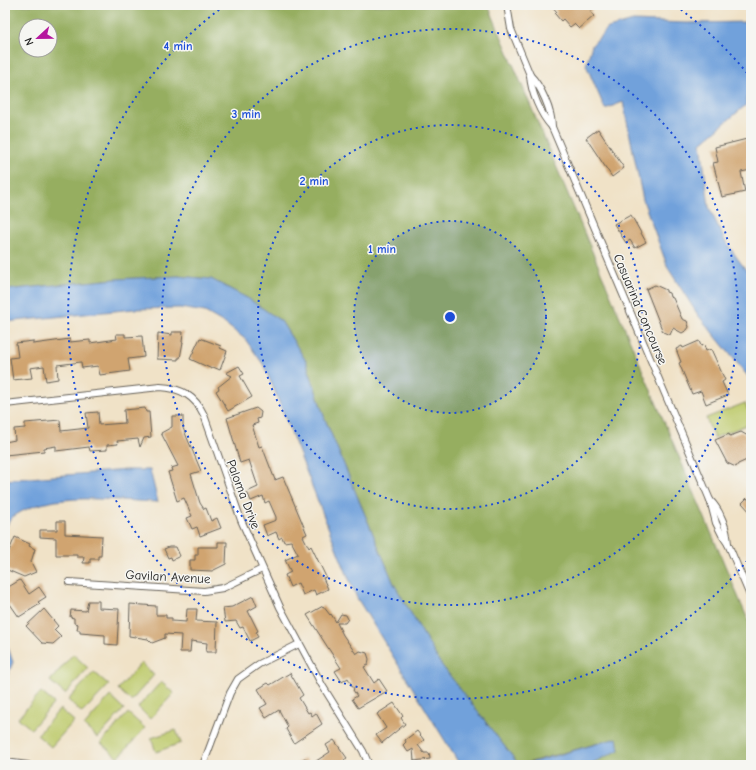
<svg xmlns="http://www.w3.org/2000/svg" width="756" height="770" font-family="'Comic Neue',sans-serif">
  <rect width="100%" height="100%" fill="#f6f6f2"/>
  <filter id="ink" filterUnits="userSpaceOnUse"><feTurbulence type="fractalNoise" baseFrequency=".025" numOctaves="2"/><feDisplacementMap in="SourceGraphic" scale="8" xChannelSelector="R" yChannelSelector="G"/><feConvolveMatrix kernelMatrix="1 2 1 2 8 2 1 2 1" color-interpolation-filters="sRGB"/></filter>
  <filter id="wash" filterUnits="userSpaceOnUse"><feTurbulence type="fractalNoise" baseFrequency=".012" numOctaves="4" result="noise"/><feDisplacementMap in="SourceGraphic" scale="16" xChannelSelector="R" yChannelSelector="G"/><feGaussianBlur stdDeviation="0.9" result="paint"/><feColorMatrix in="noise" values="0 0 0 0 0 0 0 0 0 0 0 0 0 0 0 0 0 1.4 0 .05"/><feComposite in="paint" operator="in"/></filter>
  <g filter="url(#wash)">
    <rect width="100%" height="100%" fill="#f0e2c7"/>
    <!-- green -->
    <g fill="#beca6c" stroke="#6d7344">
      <polygon points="745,403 751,417 751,423 714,438 706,418"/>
      <polygon points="73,654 88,668 65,694 50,681"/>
      <polygon points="141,663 154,675 131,701 118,689"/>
      <polygon points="94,672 109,685 82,713 68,700"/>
      <polygon points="161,682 174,693 150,719 138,707"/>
      <polygon points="41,692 54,703 31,729 18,718"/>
      <polygon points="110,696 124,709 98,738 84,726"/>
      <polygon points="60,709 74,721 51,747 37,735"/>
      <polygon points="128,713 145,728 118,758 101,743"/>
      <polygon points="176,730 181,743 156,752 151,738"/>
    </g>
    <!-- forest -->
    <path fill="#96ae60" stroke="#59653e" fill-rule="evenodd" d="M 5,5 L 488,5 L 751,627 L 751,765 L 588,765 L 619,750 L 617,738 L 519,765 L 440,663 L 394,584 L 325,419 L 306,361 L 281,321 L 249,299 L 211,279 L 178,276 L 116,279 L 5,290 ZM 26,26 L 50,26 L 50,50 L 26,50 Z"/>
    <!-- water -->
    <g fill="#71a1db" stroke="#465e7c">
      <polygon points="633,21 687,23 751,22 751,95 746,98 746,105 701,143 709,207 725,241 751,277 751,380 698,315 668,268 643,200 623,102 605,109 586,65 592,45 608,28"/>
      <polygon points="178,276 211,279 249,299 281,321 306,361 325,419 394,584 440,663 519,765 460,765 357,598 339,555 274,389 263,364 245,339 224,323 205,312 180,308 134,309 5,322 5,290 116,279"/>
      <path d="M 126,470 L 150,470 L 158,502 C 114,501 53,490 14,516 C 10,518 8,524 5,528 L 5,480 Z"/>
      <polygon points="5,639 13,662 5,682"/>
      <polygon points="617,738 619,750 588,765 523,765"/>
    </g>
    <g id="blocks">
      <!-- building -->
      <g fill="#d0a46f">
        <polygon points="551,5 597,5 590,11 594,16 579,29 574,24 570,27 563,19 561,21 555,14 557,12"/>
        <polygon points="598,129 624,168 612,177 586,138"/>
        <polygon points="751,138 751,157 748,157 751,170 741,172 745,192 722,197 713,163 718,162 715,147"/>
        <polygon points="631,215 646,242 635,248 630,240 626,243 614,224"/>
        <polygon points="655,285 666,290 666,292 669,293 670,297 673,298 682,319 687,321 689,327 687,330 682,333 673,328 670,335 663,332 646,289"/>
        <polygon points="172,332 183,332 182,342 183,342 180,358 178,358 178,360 157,359 158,333 172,335"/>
        <polygon points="116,334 125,334 125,337 142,336 144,357 128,359 130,371 100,375 98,366 82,368 81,362 57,365 58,379 46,381 44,366 30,368 32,378 13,380 10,358 18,357 16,343 33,341 33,344 70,339 70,342 90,340 90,343 117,339"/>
        <polygon points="200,338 221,346 220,348 227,351 220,370 213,367 212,369 190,359"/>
        <polygon points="699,341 701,346 704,345 706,351 711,349 725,380 722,382 728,395 706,404 701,391 692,394 679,363 681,362 676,349 682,346 683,348"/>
        <polygon points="239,366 244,374 240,376 252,397 228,411 216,391 219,389 218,387 232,376 226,373"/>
        <polygon points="145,408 146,412 149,412 151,437 144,438 140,447 138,439 117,441 118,444 107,445 107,450 90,451 89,447 56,451 56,446 44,448 44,451 5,455 5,442 15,440 14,429 25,428 25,423 60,420 61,431 88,428 86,413 98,412 99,425 125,423 124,410"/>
        <polygon points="256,408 261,412 260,418 257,419 258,423 252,425 259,447 262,446 275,480 283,477 307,534 303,536 309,548 311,546 326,577 323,578 328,589 316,595 314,590 303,595 298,583 290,587 285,575 291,572 285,560 298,554 291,541 284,542 282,537 279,539 276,532 267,536 263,525 276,520 276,517 269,501 265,503 263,496 251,501 247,492 258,487 249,460 240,463 227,418"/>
        <polygon points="172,416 183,416 183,428 201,471 191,474 200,503 204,509 206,508 211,521 217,518 221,528 200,536 197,527 192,529 187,518 192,516 184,498 177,501 168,472 172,471 171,468 178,466 161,433 172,427"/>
        <polygon points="741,432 748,436 751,434 751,458 738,464 736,467 727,463 715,440 729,434 730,436"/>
        <polygon points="747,498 751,503 751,513 742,503"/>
        <polygon points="57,521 65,521 65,534 102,536 101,556 98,556 98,559 90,559 90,563 83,563 84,557 77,557 77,555 56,555 56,538 40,537 40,530 57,530"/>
        <polygon points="15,537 30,544 29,546 35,549 31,562 36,572 24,577 5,569 5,560"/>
        <polygon points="218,542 227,542 226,564 212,571 190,570 190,560 195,560 195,555 198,555 198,547 218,547"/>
        <polygon points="169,547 176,547 180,556 172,560 171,557 168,558 164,549"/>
        <polygon points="20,580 29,594 39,587 46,597 38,602 40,604 19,617 10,604 7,606 5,603 5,589"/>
        <polygon points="253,596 257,606 248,611 258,631 256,632 258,637 250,641 243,627 240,628 236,621 225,622 223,608 232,607"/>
        <polygon points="88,601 99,601 99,608 119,609 117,645 105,644 105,635 80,633 80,630 77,630 78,624 74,623 74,618 70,617 71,610 86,611"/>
        <polygon points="130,604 156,606 156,615 166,615 166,618 172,618 172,621 186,622 187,609 197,609 196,621 217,622 216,652 206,652 207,643 191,641 190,652 180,652 181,635 165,634 165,638 152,643 148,639 129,636"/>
        <polygon points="323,606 330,615 331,614 336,622 341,614 346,615 348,619 345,623 337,623 343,635 356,654 360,651 367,653 369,659 368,665 364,667 374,683 379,679 387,691 358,708 352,699 357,696 353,690 354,689 348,678 342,682 335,671 341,668 307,615"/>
        <polygon points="44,609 58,626 54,630 61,637 53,644 42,643 26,626"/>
        <polygon points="290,673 303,695 299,698 308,713 310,712 312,716 316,713 322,724 294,743 286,729 288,727 279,710 266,718 260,708 267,704 258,689 268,683 270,685"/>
        <polygon points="394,703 403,716 401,718 405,724 382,743 376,735 386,728 377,714"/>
        <polygon points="417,731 424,740 418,745 424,753 429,753 430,759 414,761 413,749 408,752 403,745 406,742 405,740"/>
        <polygon points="334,740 347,758 344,760 348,765 310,765 330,752 326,745"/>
        <polygon points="305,758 310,765 294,765"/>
      </g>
    </g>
  </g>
  <g filter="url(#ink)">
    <use href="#blocks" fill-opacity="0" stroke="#666158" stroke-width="1"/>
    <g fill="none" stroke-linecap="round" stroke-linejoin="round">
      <defs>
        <g id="street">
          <path d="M 507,5 L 511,29 L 530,75 C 531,92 540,114 552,127 L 710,500 L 716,523 L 722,535 L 728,544 L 751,598"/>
          <path d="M 530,75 C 541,86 552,111 552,127"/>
          <path d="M 5,404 L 160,387 C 181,388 195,396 204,415 L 241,520 L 280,607 L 322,685 L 363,751 L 369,765"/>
          <path d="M 710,500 C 721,511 727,529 728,544"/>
          <polyline points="69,582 204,591 223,588 262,569"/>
          <polyline points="5,762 28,765"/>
          <polyline points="203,765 230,693 238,679 259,664 299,644"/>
        </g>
      </defs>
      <!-- street casing -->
      <use href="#street" stroke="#666158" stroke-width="8"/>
      <!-- street -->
      <use href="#street" stroke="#fff" stroke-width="6"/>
    </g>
  </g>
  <!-- distance rings -->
  <circle cx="450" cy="317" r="96" fill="#1d4ed8" fill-opacity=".12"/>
  <g fill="none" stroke="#1d4ed8" stroke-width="2" stroke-dasharray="2 4">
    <circle cx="450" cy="317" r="96"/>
    <circle cx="450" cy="317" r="192"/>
    <circle cx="450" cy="317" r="288"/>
    <path d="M751 556A384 384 0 1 1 224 6M676 6A384 384 0 0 1 751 78"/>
  </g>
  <g text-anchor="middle" stroke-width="3" stroke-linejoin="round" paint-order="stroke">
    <!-- street labels -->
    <g font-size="13" fill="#1c1c1c" stroke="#f6f6f2">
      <text transform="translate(641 309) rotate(67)" y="5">Casuarina Concourse</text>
      <text transform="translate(244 494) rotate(69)" y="5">Paloma Drive</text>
      <text transform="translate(168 576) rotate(3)" y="5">Gavilan Avenue</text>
    </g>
  </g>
  <circle cx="450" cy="317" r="6" fill="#1d4ed8" stroke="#f6f6f2" stroke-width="2"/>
  <g font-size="12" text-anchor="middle" font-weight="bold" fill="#1d4ed8" stroke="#f6f6f2" stroke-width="3" stroke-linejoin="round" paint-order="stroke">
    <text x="178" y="50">4 min</text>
    <text x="246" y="118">3 min</text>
    <text x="314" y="185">2 min</text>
    <text x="382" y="253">1 min</text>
  </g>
  <!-- margin -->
  <rect width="756" height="770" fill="none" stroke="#f6f6f2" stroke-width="20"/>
  <!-- north arrow -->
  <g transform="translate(38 38) rotate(248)"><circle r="19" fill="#f6f6f2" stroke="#9f9f9c"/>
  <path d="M0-3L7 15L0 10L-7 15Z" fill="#b5179e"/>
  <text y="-6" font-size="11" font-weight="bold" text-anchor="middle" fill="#1c1c1c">N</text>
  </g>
</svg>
